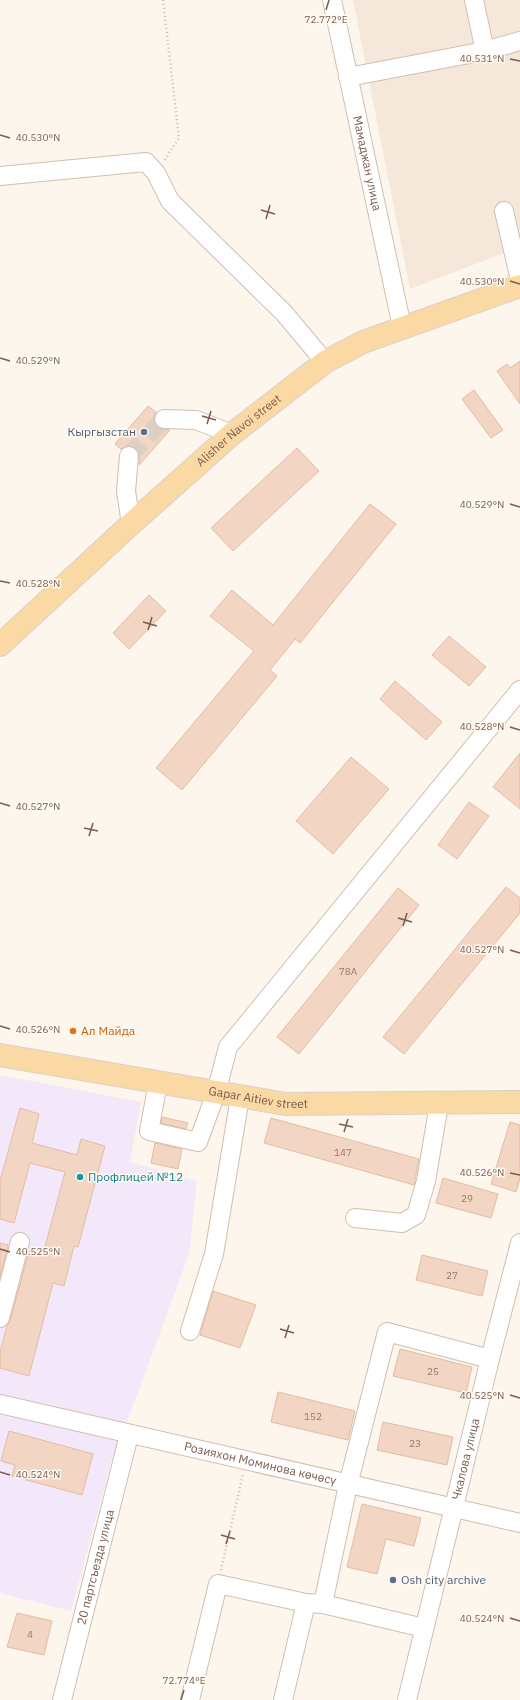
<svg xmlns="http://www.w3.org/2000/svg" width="520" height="1700" font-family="'IBM Plex Sans',sans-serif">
  <rect width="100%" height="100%" fill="#fdf6ec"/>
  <!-- residential -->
  <polygon fill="#f5e8da" points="353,0 520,0 520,247 410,289"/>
  <!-- education -->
  <polygon fill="#f3e8fa" points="0,1075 141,1102 130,1162 197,1181 189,1254 130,1414 112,1459 71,1611 0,1593"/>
  <!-- building -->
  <g fill="#f3d5c3" stroke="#e6bba3">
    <polygon points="520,361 520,404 497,371 507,364 510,368"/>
    <polygon points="474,390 503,430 491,438 462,399"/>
    <polygon points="148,406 156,412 154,418 155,424 159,428 170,430 139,465 139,452 135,448 130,446 121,449 115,444"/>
    <polygon points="297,448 319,471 233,551 211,528"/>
    <polygon points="370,504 396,524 300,643 295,639 270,670 277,676 182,790 156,768 254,651 210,616 232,590 273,625"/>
    <polygon points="149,595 166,611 129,649 113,633"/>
    <polygon points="449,636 486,667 469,686 432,655"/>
    <polygon points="395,681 442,722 426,740 380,699"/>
    <polygon points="520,753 520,809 493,787"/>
    <polygon points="351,757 389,789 333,854 296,821"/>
    <polygon points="469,802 489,816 457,859 438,845"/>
    <polygon points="506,887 520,898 520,913 404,1054 383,1037"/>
    <polygon points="398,888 419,905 299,1054 277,1037"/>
    <polygon points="20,1108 39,1114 32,1143 77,1155 81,1139 105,1146 78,1247 74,1246 64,1286 53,1283 29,1376 0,1368 0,1352 7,1326 10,1321 29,1251 43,1254 65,1172 30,1163 14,1223 0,1219 0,1181"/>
    <polygon points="162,1117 188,1123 186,1129 161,1123"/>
    <polygon points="271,1118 419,1159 414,1185 264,1143"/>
    <polygon points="510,1122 520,1125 520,1179 516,1192 491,1184"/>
    <polygon points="155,1143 182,1149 178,1169 151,1163"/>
    <polygon points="443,1178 498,1194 491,1218 436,1203"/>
    <polygon points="0,1243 8,1245 0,1277"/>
    <polygon points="422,1255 488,1271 482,1296 416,1280"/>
    <polygon points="213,1291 256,1305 240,1348 200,1335"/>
    <polygon points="400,1349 472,1367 466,1393 393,1376"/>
    <polygon points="278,1392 355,1411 348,1440 271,1422"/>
    <polygon points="383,1422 453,1437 447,1465 377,1450"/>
    <polygon points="9,1431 93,1454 82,1495 12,1476 15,1465 1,1461"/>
    <polygon points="362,1504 421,1518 414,1546 386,1539 377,1574 347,1567"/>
    <polygon points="17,1613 52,1621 44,1655 7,1647"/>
  </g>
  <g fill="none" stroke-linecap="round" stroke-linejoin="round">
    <!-- minor-tunnel -->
    <polyline stroke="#dcd0c4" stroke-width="18" stroke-dasharray="18 9" stroke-linecap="butt" points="129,456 164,419"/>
    <defs>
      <g id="minor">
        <path id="s1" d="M 332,0 L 402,327"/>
        <polyline points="474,0 485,51"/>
        <polyline points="348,77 485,51 520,41"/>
        <polyline points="0,176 146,162 156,173 170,201 284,313 325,362"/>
        <polyline points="504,211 520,280"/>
        <polyline points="164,419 196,420 232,434"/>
        <polyline points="129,456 126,491 131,524"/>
        <polyline points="158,1083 149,1131 198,1142 216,1093 228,1047 520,690"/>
        <polyline points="355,1218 402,1223 416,1215 426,1181 439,1104"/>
        <polyline points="0,1318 20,1242"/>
        <polyline points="190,1331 214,1254 240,1097"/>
        <path id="s2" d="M 0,1404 L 520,1523"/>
        <polyline points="323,1604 348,1485 387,1332 490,1359"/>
        <path id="s3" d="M 62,1700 L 129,1435"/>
        <polyline points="190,1700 218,1584 306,1603 323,1604 424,1628"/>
        <polyline points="283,1700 306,1603"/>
        <path id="s4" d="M 407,1700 L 490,1359 L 520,1243"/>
      </g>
      <g id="major">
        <path id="s5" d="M 0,645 L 131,524 L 232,434 L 325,362 L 363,342 L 520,286"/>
        <path id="s6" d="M 0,1055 L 286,1104 L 520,1102"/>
      </g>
    </defs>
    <!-- minor casing -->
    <use href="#minor" stroke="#d1beb0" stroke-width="20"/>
    <!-- major casing -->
    <use href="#major" stroke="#dad1cd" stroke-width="24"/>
    <!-- path -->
    <g stroke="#d9b8a5" stroke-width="2.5" stroke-dasharray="1 3" stroke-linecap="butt">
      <polyline points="163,0 179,138 164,161"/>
      <polyline points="221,1570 243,1474"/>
    </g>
    <!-- minor -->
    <use href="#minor" stroke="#fff" stroke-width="18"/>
    <!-- major -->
    <use href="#major" stroke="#fbd9a5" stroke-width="22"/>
  </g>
  <!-- ticks -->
  <path fill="none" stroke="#7a5c4d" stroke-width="1.5" d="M 326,10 L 329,0M 510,59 L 520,61M 0,135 L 10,138M 261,210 L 275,214M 266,219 L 270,205M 510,281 L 520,284M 0,358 L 10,361M 202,416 L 216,420M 207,424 L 211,411M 510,504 L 520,507M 0,581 L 10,583M 143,622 L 157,626M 148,630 L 152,617M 510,727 L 520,730M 0,803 L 10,806M 84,828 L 98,831M 89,836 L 93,823M 398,918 L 412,922M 403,926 L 407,913M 510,950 L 520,953M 0,1026 L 10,1029M 339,1124 L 353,1127M 344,1132 L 348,1119M 510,1173 L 520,1175M 0,1249 L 10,1252M 280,1329 L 294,1333M 285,1338 L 289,1325M 510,1395 L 520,1398M 0,1472 L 10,1475M 221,1535 L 235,1539M 226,1544 L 230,1531M 510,1618 L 520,1621M 181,1700 L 184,1690"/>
  <!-- markers -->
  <g fill="#5c6f8a" stroke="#fffaf3" stroke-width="1.5">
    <circle cx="144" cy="432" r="4"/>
    <circle cx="393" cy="1580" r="4"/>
  </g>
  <circle fill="#e8710a" stroke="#fffaf3" stroke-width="1.5" cx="73" cy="1031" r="4"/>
  <circle fill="#0f9aa8" stroke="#fffaf3" stroke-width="1.5" cx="80" cy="1177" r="4"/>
  <g text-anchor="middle" stroke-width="3" stroke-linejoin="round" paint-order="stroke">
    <!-- number labels -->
    <g font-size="10" fill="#987a6a">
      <text x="348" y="975">78А</text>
      <text x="343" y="1156">147</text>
      <text x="467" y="1202">29</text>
      <text x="452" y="1279">27</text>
      <text x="433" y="1375">25</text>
      <text x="313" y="1420">152</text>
      <text x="415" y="1447">23</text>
      <text x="30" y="1638">4</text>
    </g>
    <!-- street labels -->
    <g font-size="12" fill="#7a5c4d" stroke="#fffaf3">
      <text dy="4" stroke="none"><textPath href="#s1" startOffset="167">Мамаджан улица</textPath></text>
      <text dy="4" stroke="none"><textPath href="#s5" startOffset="321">Alisher Navoi street</textPath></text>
      <text dy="4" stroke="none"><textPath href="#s6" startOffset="262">Gapar Aitiev street</textPath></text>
      <text dy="4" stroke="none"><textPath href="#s4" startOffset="248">Чкалова улица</textPath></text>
      <text dy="4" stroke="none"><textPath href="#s2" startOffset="267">Розияхон Моминова көчөсү</textPath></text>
      <text dy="4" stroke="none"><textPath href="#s3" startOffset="137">20 партсъезда улица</textPath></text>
    </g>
    <!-- service labels -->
    <g font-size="12" fill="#4e5e75" stroke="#fffaf3" text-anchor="end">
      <text x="136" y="436">Кыргызстан</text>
      <text x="401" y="1584" text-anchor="start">Osh city archive</text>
    </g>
    <!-- food labels -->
    <g font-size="12" fill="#c56008" stroke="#fffaf3" text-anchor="start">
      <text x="81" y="1035">Ал Майда</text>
    </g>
    <!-- culture labels -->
    <g font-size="12" fill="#0d838f" stroke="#fffaf3" text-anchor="start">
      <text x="88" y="1181">Профлицей №12</text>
    </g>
  </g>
  <g font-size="10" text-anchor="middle" fill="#7a5c4d" stroke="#fffaf3" stroke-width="3" stroke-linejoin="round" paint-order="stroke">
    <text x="326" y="23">72.772°E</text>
    <text x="482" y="62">40.531°N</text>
    <text x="38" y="141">40.530°N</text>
    <text x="482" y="285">40.530°N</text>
    <text x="38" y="364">40.529°N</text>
    <text x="482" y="508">40.529°N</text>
    <text x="38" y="587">40.528°N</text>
    <text x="482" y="730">40.528°N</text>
    <text x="38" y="810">40.527°N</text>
    <text x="482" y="953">40.527°N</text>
    <text x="38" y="1033">40.526°N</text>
    <text x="482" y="1176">40.526°N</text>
    <text x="38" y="1255">40.525°N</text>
    <text x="482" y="1399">40.525°N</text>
    <text x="38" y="1478">40.524°N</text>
    <text x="482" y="1622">40.524°N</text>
    <text x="184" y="1684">72.774°E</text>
  </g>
</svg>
